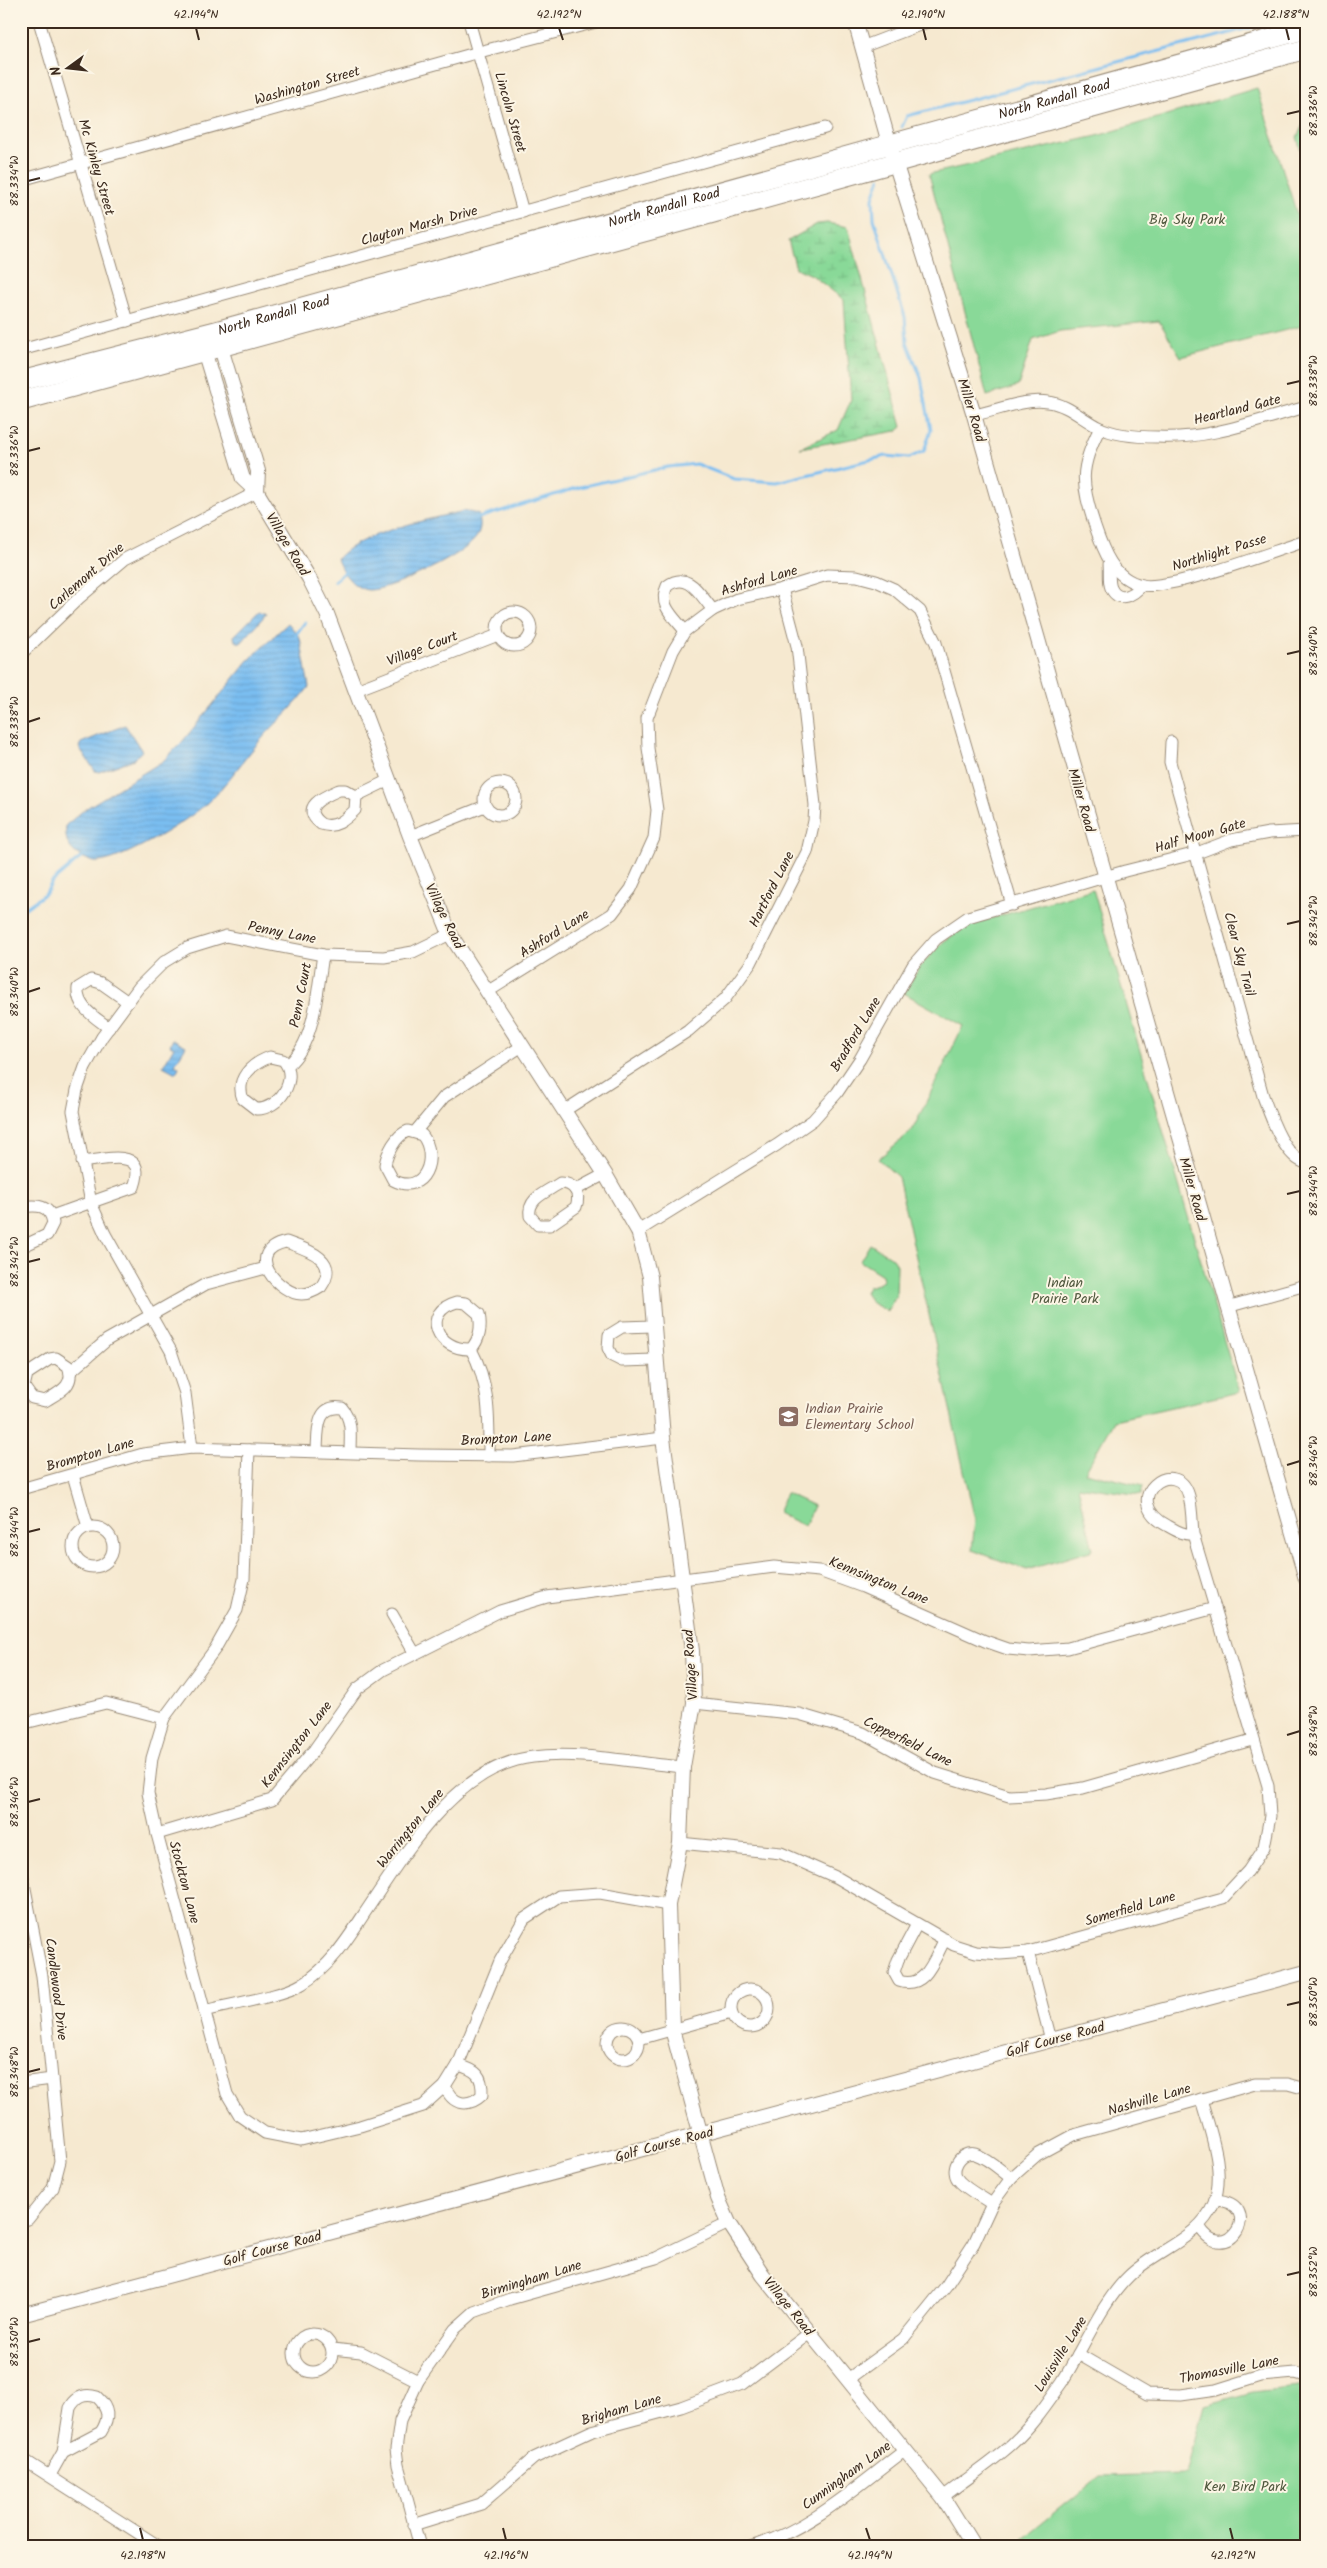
<svg xmlns="http://www.w3.org/2000/svg" width="1327" height="2568" font-family="Kalam,sans-serif">
  <defs>
    <pattern id="wetland-marsh" width="20" height="14" patternUnits="userSpaceOnUse" patternTransform="scale(1.25)"><rect width="20" height="14" fill="#89d998"/><path d="M1 5h8M5 5V1M11 12h8M15 12V8" fill="none" stroke="#77ba83"/></pattern>
    <pattern id="water-rules" width="6" height="5" patternUnits="userSpaceOnUse" patternTransform="scale(1.25)"><rect width="6" height="5" fill="#7abef1"/><path d="M0 2.5h6" fill="none" stroke="#6aa3ce"/></pattern>
  </defs>
  <rect width="100%" height="100%" fill="#fcf5e5"/>
  <filter id="ink" filterUnits="userSpaceOnUse"><feTurbulence type="fractalNoise" baseFrequency=".02" numOctaves="2"/><feDisplacementMap in="SourceGraphic" scale="10" xChannelSelector="R" yChannelSelector="G"/><feConvolveMatrix kernelMatrix="1 2 1 2 8 2 1 2 1" color-interpolation-filters="sRGB"/></filter>
  <filter id="wash" filterUnits="userSpaceOnUse"><feTurbulence type="fractalNoise" baseFrequency=".0096" numOctaves="4" result="noise"/><feDisplacementMap in="SourceGraphic" scale="20" xChannelSelector="R" yChannelSelector="G"/><feGaussianBlur stdDeviation="1.12" result="paint"/><feColorMatrix in="noise" values="0 0 0 0 0 0 0 0 0 0 0 0 0 0 0 0 0 1.4 0 .05"/><feComposite in="paint" operator="in"/></filter>
  <g filter="url(#wash)">
    <rect width="100%" height="100%" fill="#f6e9d0"/>
    <!-- wetland -->
    <g fill="url(#wetland-marsh)" stroke="#62825b">
      <polygon points="1306,119 1306,168 1297,137"/>
      <polygon points="827,223 848,227 902,427 897,431 800,448 838,430 851,400 844,300 812,275 796,268 788,241 817,224"/>
    </g>
    <!-- park -->
    <g fill="#89d998" stroke="#62825b">
      <polygon points="1257,88 1306,243 1306,325 1181,357 1159,321 1060,331 1033,340 1018,386 987,396 929,174 1097,136"/>
      <polygon points="1093,889 1239,1392 1114,1420 1085,1472 1143,1486 1141,1495 1078,1486 1093,1550 1027,1570 972,1550 975,1520 898,1177 878,1159 912,1131 963,1026 904,993 921,965 943,942 968,925"/>
      <polygon points="870,1244 894,1259 897,1265 896,1296 887,1311 872,1303 865,1293 868,1287 880,1283 883,1280 882,1275 860,1261"/>
      <polygon points="786,1493 814,1506 805,1526 777,1513"/>
      <polygon points="1306,2386 1306,2547 1013,2547 1100,2476 1186,2474 1204,2405 1253,2392"/>
    </g>
    <!-- water -->
    <g fill="url(#water-rules)" stroke="#5a7488">
      <path d="M 464,511 L 478,514 C 481,522 481,528 477,536 C 467,555 390,590 369,590 C 353,589 342,572 337,559 C 358,533 430,519 464,511 Z"/>
      <polygon points="259,611 266,614 241,643 235,641 234,636"/>
      <path d="M 288,623 L 300,638 L 309,687 C 296,705 280,719 265,735 C 245,757 229,782 208,802 C 191,819 117,865 94,862 C 91,862 87,859 84,858 C 68,850 65,842 66,825 L 85,809 L 163,761 L 182,742 L 249,660 Z"/>
      <polygon points="125,725 142,751 134,759 99,772 95,771 79,747 81,743"/>
      <polygon points="173,1039 186,1046 175,1064 179,1067 176,1073 163,1066 174,1047 170,1045"/>
    </g>
    <g fill="none" stroke-linecap="round" stroke-linejoin="round">
      <!-- stream -->
      <g stroke="#7abef1" stroke-width="3">
        <polyline points="902,127 907,116 1277,21"/>
        <polyline points="475,519 580,487 668,467 696,464 734,479 777,482 886,456 909,458 924,451 931,430 921,378 907,342 905,317 874,219 873,198 880,178"/>
        <polyline points="334,581 347,570"/>
        <polyline points="295,636 305,622"/>
        <polyline points="21,911 46,893 52,882 85,854"/>
      </g>
    </g>
  </g>
  <g filter="url(#ink)">
    <g fill="none" stroke-linecap="round" stroke-linejoin="round">
      <defs>
        <g id="minor">
          <polyline points="39,21 127,321"/>
          <polyline points="469,21 523,212"/>
          <polyline points="862,47 930,21"/>
          <polyline points="21,180 479,52 600,21"/>
          <polyline points="21,350 825,128"/>
          <path d="M 974,415 C 997,411 1024,398 1048,402 C 1067,404 1082,419 1098,427 C 1114,435 1140,437 1158,437 C 1208,440 1258,420 1306,407"/>
          <path d="M 1100,428 C 1079,468 1081,484 1095,526 C 1103,550 1113,579 1142,585 C 1170,591 1273,551 1306,541"/>
          <path d="M 1109,564 C 1110,571 1108,581 1111,588 C 1118,604 1134,595 1142,585"/>
          <circle cx="514" cy="629" r="17"/>
          <path d="M 685,631 C 673,616 658,605 667,586 C 689,570 700,595 713,610"/>
          <polyline points="21,654 79,598 125,559 257,492"/>
          <polyline points="356,690 498,635"/>
          <path d="M 1171,742 L 1170,762 L 1263,1096 C 1270,1115 1284,1158 1306,1163"/>
          <circle cx="500" cy="799" r="16"/>
          <path d="M 339,790 L 345,790 L 356,796 L 355,810 C 345,820 335,829 321,824 C 298,807 325,796 339,790 Z"/>
          <polyline points="356,796 389,780"/>
          <polyline points="410,836 485,806"/>
          <polyline points="487,992 612,914 631,889 654,838 657,810 648,748 647,718 673,651 685,631 713,610 737,599 782,589 827,575 857,576 876,581 894,589 920,611 936,643 1012,905"/>
          <path d="M 109,1028 C 95,1017 76,1007 78,988 L 91,980 L 101,983 L 128,1002"/>
          <path d="M 270,1057 L 283,1060 C 300,1078 279,1110 256,1109 L 243,1099 C 235,1079 251,1064 270,1057 Z"/>
          <path d="M 288,1065 C 316,1041 317,990 323,955"/>
          <polyline points="564,1111 688,1031 725,999 751,963 807,852 814,821 815,805 797,646 782,589"/>
          <path d="M 408,1131 L 422,1135 C 439,1156 425,1197 393,1180 L 385,1165 C 387,1153 396,1135 408,1131 Z"/>
          <polyline points="415,1132 444,1097 522,1046"/>
          <path d="M 560,1183 C 574,1183 581,1193 576,1207 L 550,1225 L 538,1225 L 530,1216 C 527,1198 547,1192 560,1183 Z"/>
          <polyline points="575,1190 605,1174"/>
          <path d="M 21,1207 C 37,1205 50,1204 53,1223 L 47,1235 L 21,1247"/>
          <path d="M 52,1216 L 134,1187 C 149,1146 104,1160 82,1162"/>
          <polyline points="638,1231 777,1145 813,1120 837,1093 860,1059 913,965 936,939 968,917 1125,871 1197,853 1231,840 1269,833 1306,831"/>
          <path d="M 286,1242 C 306,1249 341,1259 321,1287 C 315,1291 309,1294 302,1294 C 281,1295 241,1252 286,1242 Z"/>
          <path d="M 457,1302 L 466,1303 L 479,1314 C 482,1328 480,1339 471,1349 C 437,1351 420,1312 457,1302 Z"/>
          <polyline points="1227,1307 1306,1285"/>
          <polyline points="653,1326 622,1327 609,1335 608,1348 612,1356 622,1361 655,1360"/>
          <path d="M 471,1349 C 490,1384 489,1418 489,1456"/>
          <path d="M 56,1358 L 68,1366 C 76,1385 60,1392 45,1401 L 32,1398 L 24,1387 L 27,1374 L 50,1359 Z"/>
          <polyline points="70,1372 107,1340 206,1284 266,1268"/>
          <polyline points="192,1448 185,1393 171,1351 105,1234 91,1203 73,1111 77,1090 85,1067 102,1037 139,987 164,962 187,948 226,936 323,955 384,957 413,952 450,934"/>
          <polyline points="249,1450 244,1579 237,1610 215,1649 164,1718 152,1758 148,1793 157,1834 227,2094 240,2116 265,2133 301,2140 360,2126 423,2106 445,2086 458,2065 500,1961 524,1919 559,1896 600,1893 668,1905"/>
          <path d="M 317,1450 C 318,1431 316,1404 342,1408 C 353,1421 350,1436 350,1452"/>
          <polyline points="73,1475 88,1527"/>
          <polyline points="21,1489 143,1454 192,1448 419,1455 513,1456 663,1438"/>
          <circle cx="93" cy="1547" r="20"/>
          <polyline points="392,1614 414,1652"/>
          <polyline points="694,1703 799,1714 863,1733 935,1773 1009,1796 1046,1794 1083,1788 1252,1740"/>
          <polyline points="21,1724 106,1703 164,1718"/>
          <polyline points="157,1834 272,1800 314,1750 357,1689 383,1670 500,1611 547,1597 774,1567 819,1571 863,1587 985,1641 1008,1649 1029,1651 1068,1648 1215,1608"/>
          <path d="M 680,1843 L 781,1853 L 838,1878 L 954,1945 L 976,1952 L 1000,1954 L 1028,1952 L 1223,1898 L 1248,1871 L 1264,1847 L 1270,1816 L 1268,1786 L 1193,1534 C 1192,1522 1192,1508 1189,1496 C 1177,1453 1116,1499 1168,1526 C 1177,1531 1183,1535 1193,1534"/>
          <polyline points="21,1868 42,1976 60,2161 53,2188 28,2219 21,2221"/>
          <path d="M 917,1924 L 898,1960 L 894,1972 L 899,1981 C 926,1990 934,1959 945,1939"/>
          <polyline points="1028,1952 1051,2040"/>
          <circle cx="750" cy="2008" r="19"/>
          <path d="M 204,2011 C 227,2005 284,1996 302,1984 C 329,1968 347,1940 364,1914 C 404,1855 455,1766 533,1757 C 580,1751 636,1763 683,1767"/>
          <circle cx="623" cy="2043" r="16"/>
          <polyline points="639,2039 731,2013"/>
          <polyline points="21,2083 52,2079"/>
          <path d="M 445,2086 C 452,2105 468,2108 482,2095 C 483,2075 476,2070 458,2065"/>
          <path d="M 992,2204 C 982,2197 969,2191 960,2182 C 948,2171 960,2150 975,2154 C 988,2158 1000,2170 1011,2178"/>
          <path d="M 1199,2226 C 1226,2271 1268,2203 1215,2200"/>
          <circle cx="313" cy="2353" r="19"/>
          <polyline points="332,2349 361,2352 418,2381"/>
          <polyline points="1078,2354 1147,2394 1181,2395 1216,2390 1261,2376 1295,2373 1306,2376"/>
          <polyline points="848,2379 903,2339 946,2286 974,2243 992,2204 1011,2178 1037,2155 1074,2135 1255,2084 1288,2084 1306,2089"/>
          <polyline points="21,2458 160,2547"/>
          <path d="M 50,2475 L 63,2452 L 70,2408 C 76,2397 84,2393 97,2397 C 109,2408 110,2418 101,2432 L 63,2452"/>
          <path d="M 943,2497 C 966,2479 991,2463 1012,2444 C 1032,2426 1047,2403 1062,2382 C 1083,2349 1101,2303 1129,2276 C 1155,2250 1200,2239 1214,2203 C 1226,2171 1210,2131 1201,2099"/>
          <polyline points="413,2525 481,2504 534,2458 592,2431 681,2407 742,2384 811,2332"/>
          <polyline points="420,2547 398,2465 396,2449 400,2421 418,2381 455,2329 474,2312 510,2299 656,2258 729,2223"/>
          <path d="M 750,2547 C 809,2531 856,2487 904,2451"/>
        </g>
        <g id="tertiary">
          <polyline points="855,21 889,143 974,415 1306,1579"/>
          <polyline points="218,338 258,471 257,492"/>
          <polyline points="202,344 243,479 257,492 309,578 327,614 410,836 450,934 605,1174 638,1231 650,1277 663,1438 692,1651 694,1703 683,1767 680,1843 668,1905 672,2029 718,2198 729,2223 763,2275 943,2497 974,2547"/>
          <polyline points="21,2315 1306,1972"/>
        </g>
        <g id="primary">
          <path id="s1" d="M 21,381 L 216,331 L 1306,29"/>
          <polyline points="21,401 695,218 1306,49"/>
        </g>
      </defs>
      <!-- minor casing -->
      <use href="#minor" stroke="#988a77" stroke-width="13"/>
      <!-- tertiary casing -->
      <use href="#tertiary" stroke="#988a77" stroke-width="16"/>
      <!-- primary casing -->
      <use href="#primary" stroke="#988a77" stroke-width="21"/>
      <!-- minor -->
      <use href="#minor" stroke="#fff" stroke-width="11"/>
      <!-- tertiary -->
      <use href="#tertiary" stroke="#fff" stroke-width="14"/>
      <!-- primary -->
      <use href="#primary" stroke="#fff" stroke-width="19"/>
    </g>
  </g>
  <!-- ticks -->
  <path fill="none" stroke="#3b2a1e" stroke-width="2" d="M 196,28 L 199,40M 559,28 L 563,40M 923,28 L 926,40M 1286,28 L 1289,40M 1287,114 L 1300,111M 28,181 L 40,178M 1287,384 L 1300,381M 28,451 L 40,448M 1287,654 L 1300,651M 28,722 L 40,718M 1287,924 L 1300,921M 28,992 L 40,988M 1287,1194 L 1300,1191M 28,1262 L 40,1259M 1287,1465 L 1300,1461M 28,1532 L 40,1529M 1287,1735 L 1300,1731M 28,1802 L 40,1799M 1287,2005 L 1300,2002M 28,2072 L 40,2069M 1287,2275 L 1300,2272M 28,2342 L 40,2339M 140,2528 L 143,2540M 503,2528 L 506,2540M 866,2528 L 870,2540M 1230,2528 L 1233,2540"/>
  <!-- icons -->
  <defs>
    <symbol id="school-square" viewBox="-11 -11 22 22"><rect x="-9" y="-9" width="18" height="18" rx="4" fill="#8d6e63" stroke="#fcf5e5"/><path d="M0-5L7-2L0 1L-7-2ZM-4 1L0 2.5L4 1V4Q0 6-4 4Z" fill="#fff"/></symbol>
  </defs>
  <g fill-rule="evenodd">
    <use href="#school-square" x="776" y="1404" width="25" height="25"/>
  </g>
  <g text-anchor="middle" stroke-width="4" stroke-linejoin="round" paint-order="stroke">
    <!-- street labels -->
    <g font-size="14" fill="#3b2a1e" stroke="#fcf5e5">
      <text transform="translate(307 85) rotate(-16)" y="5">Washington Street</text>
      <text dy="5" stroke="none"><textPath href="#s1" startOffset="1071">North Randall Road</textPath></text>
      <text transform="translate(511 112) rotate(74)" y="5">Lincoln Street</text>
      <text transform="translate(97 167) rotate(74)" y="5">Mc Kinley Street</text>
      <text dy="5" stroke="none"><textPath href="#s1" startOffset="666">North Randall Road</textPath></text>
      <text transform="translate(419 225) rotate(-15)" y="5">Clayton Marsh Drive</text>
      <text dy="5" stroke="none"><textPath href="#s1" startOffset="261">North Randall Road</textPath></text>
      <text transform="translate(1237 409) rotate(-14)" y="5">Heartland Gate</text>
      <text transform="translate(972 410) rotate(73)" y="5">Miller Road</text>
      <text transform="translate(288 544) rotate(59)" y="5">Village Road</text>
      <text transform="translate(1219 552) rotate(-17)" y="5">Northlight Passe</text>
      <text transform="translate(86 576) rotate(-41)" y="5">Carlemont Drive</text>
      <text transform="translate(759 580) rotate(-16)" y="5">Ashford Lane</text>
      <text transform="translate(422 648) rotate(-21)" y="5">Village Court</text>
      <text transform="translate(1082 800) rotate(74)" y="5">Miller Road</text>
      <text transform="translate(1200 835) rotate(-16)" y="5">Half Moon Gate</text>
      <text transform="translate(771 889) rotate(-63)" y="5">Hartford Lane</text>
      <text transform="translate(445 916) rotate(64)" y="5">Village Road</text>
      <text transform="translate(282 932) rotate(11)" y="5">Penny Lane</text>
      <text transform="translate(554 933) rotate(-32)" y="5">Ashford Lane</text>
      <text transform="translate(1240 954) rotate(75)" y="5">Clear Sky Trail</text>
      <text transform="translate(300 995) rotate(-79)" y="5">Penn Court</text>
      <text transform="translate(855 1034) rotate(-59)" y="5">Bradford Lane</text>
      <text transform="translate(1193 1189) rotate(74)" y="5">Miller Road</text>
      <text transform="translate(506 1438) rotate(-3)" y="5">Brompton Lane</text>
      <text transform="translate(90 1454) rotate(-16)" y="5">Brompton Lane</text>
      <text transform="translate(879 1580) rotate(22)" y="5">Kennsington Lane</text>
      <text transform="translate(690 1665) rotate(-94)" y="5">Village Road</text>
      <text transform="translate(908 1741) rotate(26)" y="5">Copperfield Lane</text>
      <text transform="translate(296 1744) rotate(-52)" y="5">Kennsington Lane</text>
      <text transform="translate(410 1828) rotate(-51)" y="5">Warrington Lane</text>
      <text transform="translate(185 1882) rotate(75)" y="5">Stockton Lane</text>
      <text transform="translate(1130 1908) rotate(-16)" y="5">Somerfield Lane</text>
      <text transform="translate(57 1989) rotate(83)" y="5">Candlewood Drive</text>
      <text transform="translate(1055 2039) rotate(-15)" y="5">Golf Course Road</text>
      <text transform="translate(1149 2099) rotate(-16)" y="5">Nashville Lane</text>
      <text transform="translate(664 2144) rotate(-15)" y="5">Golf Course Road</text>
      <text transform="translate(272 2248) rotate(-15)" y="5">Golf Course Road</text>
      <text transform="translate(531 2279) rotate(-17)" y="5">Birmingham Lane</text>
      <text transform="translate(789 2306) rotate(51)" y="5">Village Road</text>
      <text transform="translate(1060 2354) rotate(-58)" y="5">Louisville Lane</text>
      <text transform="translate(1229 2369) rotate(-11)" y="5">Thomasville Lane</text>
      <text transform="translate(621 2409) rotate(-16)" y="5">Brigham Lane</text>
      <text transform="translate(846 2475) rotate(-36)" y="5">Cunningham Lane</text>
    </g>
    <!-- park labels -->
    <g font-size="14" fill="#4e563c" stroke="#fcf5e5">
      <text x="1187" y="224">Big Sky Park</text>
      <text x="1065" y="1287">Indian<tspan x="1065" dy="16">Prairie Park</tspan></text>
      <text x="1245" y="2491">Ken Bird Park</text>
    </g>
    <!-- education labels -->
    <g font-size="14" fill="#785e54" stroke="#fcf5e5" text-anchor="start">
      <text x="805" y="1413">Indian Prairie<tspan x="805" dy="16">Elementary School</tspan></text>
    </g>
  </g>
  <!-- margin -->
  <rect width="1327" height="2568" fill="none" stroke="#fcf5e5" stroke-width="55"/>
  <!-- north arrow -->
  <g transform="translate(68 68) rotate(255)" stroke="#fcf5e5" stroke-width="4" paint-order="stroke">
  <path d="M0-4L9 19L0 12L-9 19Z" fill="#3b2a1e"/>
  <text y="-8" font-size="14" font-weight="bold" text-anchor="middle" fill="#3b2a1e">N</text>
  </g>
  <rect x="28" y="28" width="1272" height="2512" fill="none" stroke="#3b2a1e" stroke-width="2"/>
  <g font-size="12" text-anchor="middle" fill="#3b2a1e">
    <text x="196" y="18">42.194°N</text>
    <text x="559" y="18">42.192°N</text>
    <text x="923" y="18">42.190°N</text>
    <text x="1286" y="18">42.188°N</text>
    <text transform="translate(1313 111) rotate(-90)" y="4">88.336°W</text>
    <text transform="translate(14 181) rotate(-90)" y="4">88.334°W</text>
    <text transform="translate(1313 381) rotate(-90)" y="4">88.338°W</text>
    <text transform="translate(14 451) rotate(-90)" y="4">88.336°W</text>
    <text transform="translate(1313 651) rotate(-90)" y="4">88.340°W</text>
    <text transform="translate(14 722) rotate(-90)" y="4">88.338°W</text>
    <text transform="translate(1313 921) rotate(-90)" y="4">88.342°W</text>
    <text transform="translate(14 992) rotate(-90)" y="4">88.340°W</text>
    <text transform="translate(1313 1191) rotate(-90)" y="4">88.344°W</text>
    <text transform="translate(14 1262) rotate(-90)" y="4">88.342°W</text>
    <text transform="translate(1313 1461) rotate(-90)" y="4">88.346°W</text>
    <text transform="translate(14 1532) rotate(-90)" y="4">88.344°W</text>
    <text transform="translate(1313 1731) rotate(-90)" y="4">88.348°W</text>
    <text transform="translate(14 1802) rotate(-90)" y="4">88.346°W</text>
    <text transform="translate(1313 2002) rotate(-90)" y="4">88.350°W</text>
    <text transform="translate(14 2072) rotate(-90)" y="4">88.348°W</text>
    <text transform="translate(1313 2272) rotate(-90)" y="4">88.352°W</text>
    <text transform="translate(14 2342) rotate(-90)" y="4">88.350°W</text>
    <text x="143" y="2559">42.198°N</text>
    <text x="506" y="2559">42.196°N</text>
    <text x="870" y="2559">42.194°N</text>
    <text x="1233" y="2559">42.192°N</text>
  </g>
</svg>
